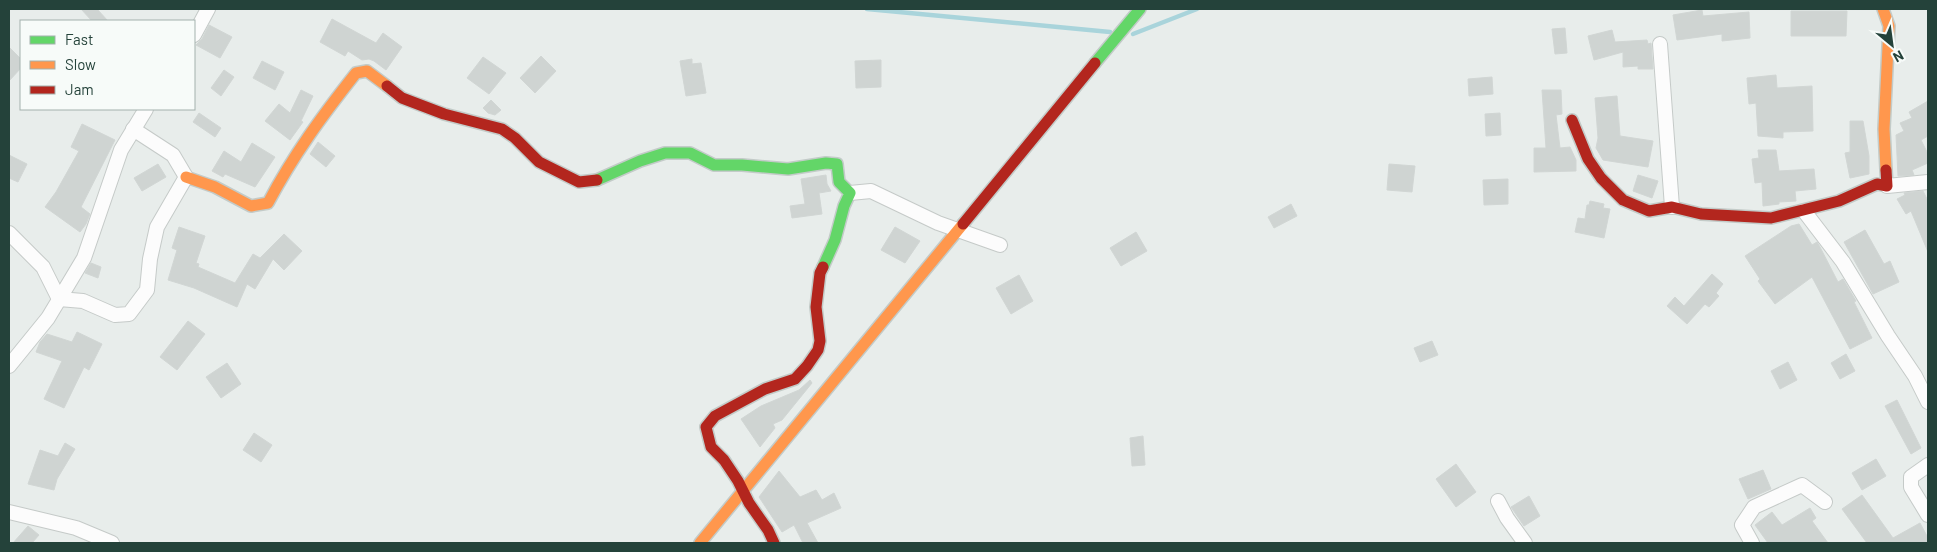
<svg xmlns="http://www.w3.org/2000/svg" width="1937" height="552" font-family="Barlow,sans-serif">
  <rect width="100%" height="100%" fill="#e8edeb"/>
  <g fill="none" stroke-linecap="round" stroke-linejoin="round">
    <!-- stream -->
    <g stroke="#a9d4db" stroke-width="4.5">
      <polyline points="867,9 1110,32"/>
      <polyline points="1133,34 1197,9"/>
    </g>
  </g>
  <!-- building -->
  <g fill="#cfd4d2" stroke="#d1d6d4">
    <polygon points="81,9 97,9 108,21 92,21"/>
    <polygon points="1702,10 1703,16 1749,12 1750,38 1722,41 1722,34 1677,40 1673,15"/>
    <polygon points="1791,11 1847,11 1846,36 1791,36"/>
    <polygon points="332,19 376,43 383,33 402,47 386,70 374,61 369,59 362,60 348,51 345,56 320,42"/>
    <polygon points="209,25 232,37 220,58 196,45 202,39"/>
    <polygon points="1565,28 1567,53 1555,54 1552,29"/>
    <polygon points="1612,30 1615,42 1647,40 1648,44 1651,43 1653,69 1638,69 1638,66 1623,67 1623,52 1594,60 1588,36"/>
    <polygon points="9,47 21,59 21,68 9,81"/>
    <polygon points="541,56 556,71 535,93 520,78"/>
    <polygon points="483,57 506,73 489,94 467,78"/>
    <polygon points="692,59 692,64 701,63 706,93 686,96 680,61"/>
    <polygon points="881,60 881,87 856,88 855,61"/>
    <polygon points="262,61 284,72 275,90 253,78"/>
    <polygon points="224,70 234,77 221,96 211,88"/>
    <polygon points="1776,75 1777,88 1812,86 1813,131 1783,132 1783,138 1758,136 1756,103 1749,104 1747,78"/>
    <polygon points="1492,77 1493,94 1469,96 1468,79"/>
    <polygon points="301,90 313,96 301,121 303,122 290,140 265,121 279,104 290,113"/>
    <polygon points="1542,90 1561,90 1562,114 1556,115 1560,148 1570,147 1576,160 1576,171 1534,172 1534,148 1546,148"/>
    <polygon points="1617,96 1620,136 1653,141 1648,167 1603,160 1599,153 1596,148 1598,138 1595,98"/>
    <polygon points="491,100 501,110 495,115 488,113 483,108"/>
    <polygon points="1928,101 1928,136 1921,140 1928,154 1928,163 1912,170 1914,175 1898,176 1896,135 1904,131 1900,123 1912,118 1909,112"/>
    <polygon points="199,113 221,128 215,137 193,122"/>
    <polygon points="1500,113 1501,135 1486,136 1485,114"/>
    <polygon points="1850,121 1863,121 1869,156 1869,174 1850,178 1845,153 1850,152"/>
    <polygon points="82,124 115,140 81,207 90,214 86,224 80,232 45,207 56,192 79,151 71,147"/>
    <polygon points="318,142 335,156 326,167 310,154"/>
    <polygon points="252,143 275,157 255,187 225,174 223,177 212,171 224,151 241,162"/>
    <polygon points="1758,150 1776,150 1779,171 1814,169 1816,189 1795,191 1796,201 1779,202 1779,204 1763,206 1762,182 1755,183 1752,159 1759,158"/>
    <polygon points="9,155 27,164 18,182 9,178"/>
    <polygon points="158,164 166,177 142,191 134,178"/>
    <polygon points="1389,164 1415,166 1412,192 1387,190"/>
    <polygon points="826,175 827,184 831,191 819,193 822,214 792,218 790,206 805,204 801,179"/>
    <polygon points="1638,175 1658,181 1652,198 1633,191"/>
    <polygon points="1508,179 1508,204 1484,205 1483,180"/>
    <polygon points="1923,191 1928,201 1928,252 1911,211 1906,214 1897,199 1905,195 1904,193"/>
    <polygon points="1590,201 1604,204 1603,208 1610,209 1604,238 1575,232 1578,218 1585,219 1587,205 1589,205"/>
    <polygon points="1291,204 1297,216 1274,228 1268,217"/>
    <polygon points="1799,224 1812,245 1817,242 1820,247 1838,282 1843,279 1856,301 1854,302 1872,338 1850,349 1812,277 1775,304 1758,281 1760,279 1745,256 1791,226"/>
    <polygon points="179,227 205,236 196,263 199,264 198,267 235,283 253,254 260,258 284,234 302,251 284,270 273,259 255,289 247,284 237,307 194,288 168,280 177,250 172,248"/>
    <polygon points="895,227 920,241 905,263 881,250"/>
    <polygon points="1865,230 1884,264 1890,261 1899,282 1873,294 1844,242"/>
    <polygon points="1136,232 1147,251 1121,266 1110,248"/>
    <polygon points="91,263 101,267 98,278 85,273"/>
    <polygon points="1712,274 1723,284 1716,293 1719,296 1709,307 1705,304 1687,324 1667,306 1675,297 1684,306"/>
    <polygon points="1019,275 1033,301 1011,314 996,288"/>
    <polygon points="188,321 205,334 177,370 160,357"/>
    <polygon points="77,332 102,344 89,370 84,367 64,408 44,399 62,361 36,352 40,342 47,334 72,342"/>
    <polygon points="1432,341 1438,355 1420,362 1414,348"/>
    <polygon points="1846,354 1855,371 1840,379 1831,363"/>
    <polygon points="1788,362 1797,380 1780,389 1771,371"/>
    <polygon points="227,363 241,384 221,398 206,377"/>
    <polygon points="810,380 812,383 782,420 773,424 775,428 760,447 741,419 761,406 799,390"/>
    <polygon points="1897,400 1921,448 1911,454 1885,406"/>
    <polygon points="254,433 272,445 261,462 243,450"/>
    <polygon points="1143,436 1145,465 1132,466 1130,438"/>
    <polygon points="65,443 75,449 57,479 54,490 28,484 40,450 58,456"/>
    <polygon points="1876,459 1886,476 1862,490 1852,473"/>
    <polygon points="1456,464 1476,492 1456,507 1436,479"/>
    <polygon points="1763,470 1771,489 1748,499 1739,479"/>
    <polygon points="779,471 800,497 816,490 822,500 834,493 841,508 807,523 818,543 803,543 794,525 782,532 759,497"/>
    <polygon points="1862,495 1893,538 1920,523 1928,538 1928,543 1867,543 1842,509"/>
    <polygon points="1529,496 1540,516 1524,526 1511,507"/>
    <polygon points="1810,508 1816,518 1812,521 1828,543 1768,543 1755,525 1772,512 1782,525"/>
    <polygon points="28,526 39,535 32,543 13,543"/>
  </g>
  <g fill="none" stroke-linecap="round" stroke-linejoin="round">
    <defs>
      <g id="street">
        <polyline points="194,35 208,9"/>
        <polyline points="1660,44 1672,207"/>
        <polyline points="1887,186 1928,182"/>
        <polyline points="850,193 871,191 938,223 1000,245"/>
        <polyline points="1804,211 1843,262 1888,336 1915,376 1928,402"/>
        <polyline points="9,233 43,267 59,299 83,301 115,315 129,314 147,290 150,259 157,227 186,177 173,155 133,129"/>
        <polyline points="9,366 48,318 84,258 121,150 146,109"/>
        <polyline points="1928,465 1911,477 1911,487 1928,515"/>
        <polyline points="1498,501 1507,518 1525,543"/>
        <polyline points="9,512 76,528 112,543"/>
        <polyline points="1752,543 1742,525 1754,507 1802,485 1825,502"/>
      </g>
      <g id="fast">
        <polyline points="1095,63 1140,9"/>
        <polyline points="597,180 640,161 665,153 690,153 714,165 742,165 788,169 826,163 837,164 839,182 850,193 844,206 835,240 823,267"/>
      </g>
      <g id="slow">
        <polyline points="1883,9 1889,26 1884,129 1886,170"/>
        <path d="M 186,177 L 215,187 L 251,206 L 268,203 C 294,154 322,116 356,73 L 367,71 L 387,86"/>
        <polyline points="700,543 963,224"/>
      </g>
      <g id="jam">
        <polyline points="387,86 402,98 444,114 502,129 515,138 539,162 579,182 597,180"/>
        <polyline points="1572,120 1588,159 1601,178 1623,200 1649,211 1672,207 1701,214 1771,218 1839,201 1877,184 1887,186 1886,170"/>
        <polyline points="963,224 1095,63"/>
        <polyline points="774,543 768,530 749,503 738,481 724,460 711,447 706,427 715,416 765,389 795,379 807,366 818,350 820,341 816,307 820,273 823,267"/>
      </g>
    </defs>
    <!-- street casing -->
    <use href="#street" stroke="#c5cac8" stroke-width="16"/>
    <!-- fast casing -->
    <use href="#fast" stroke="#c3cbc8" stroke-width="14"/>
    <!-- slow casing -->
    <use href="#slow" stroke="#c3cbc8" stroke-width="14"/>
    <!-- jam casing -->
    <use href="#jam" stroke="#c3cbc8" stroke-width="14"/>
    <!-- street -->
    <use href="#street" stroke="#fcfcfc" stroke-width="14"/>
    <!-- fast -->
    <use href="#fast" stroke="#63d668" stroke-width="11"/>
    <!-- slow -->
    <use href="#slow" stroke="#ff974d" stroke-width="11"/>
    <!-- jam -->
    <use href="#jam" stroke="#b3261e" stroke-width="11"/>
  </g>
  <!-- border -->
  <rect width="1937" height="552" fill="none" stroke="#24423a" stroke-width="20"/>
  <!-- legend -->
  <rect x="20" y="20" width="175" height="90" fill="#f7fbf9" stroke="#a3b1ad"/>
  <rect x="30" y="36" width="25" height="8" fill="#63d668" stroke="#a3b1ad"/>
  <text x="65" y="45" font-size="15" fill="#24423a">Fast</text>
  <rect x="30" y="61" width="25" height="8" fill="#ff974d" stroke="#a3b1ad"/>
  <text x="65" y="70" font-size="15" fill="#24423a">Slow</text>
  <rect x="30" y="86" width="25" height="8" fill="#b3261e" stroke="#a3b1ad"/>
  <text x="65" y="95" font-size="15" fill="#24423a">Jam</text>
  <!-- north arrow -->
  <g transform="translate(1892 45) rotate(151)" stroke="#f7fbf9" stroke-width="4" paint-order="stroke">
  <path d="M0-4L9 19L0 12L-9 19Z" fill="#24423a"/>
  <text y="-8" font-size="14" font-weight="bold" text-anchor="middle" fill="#24423a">N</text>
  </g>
</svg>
